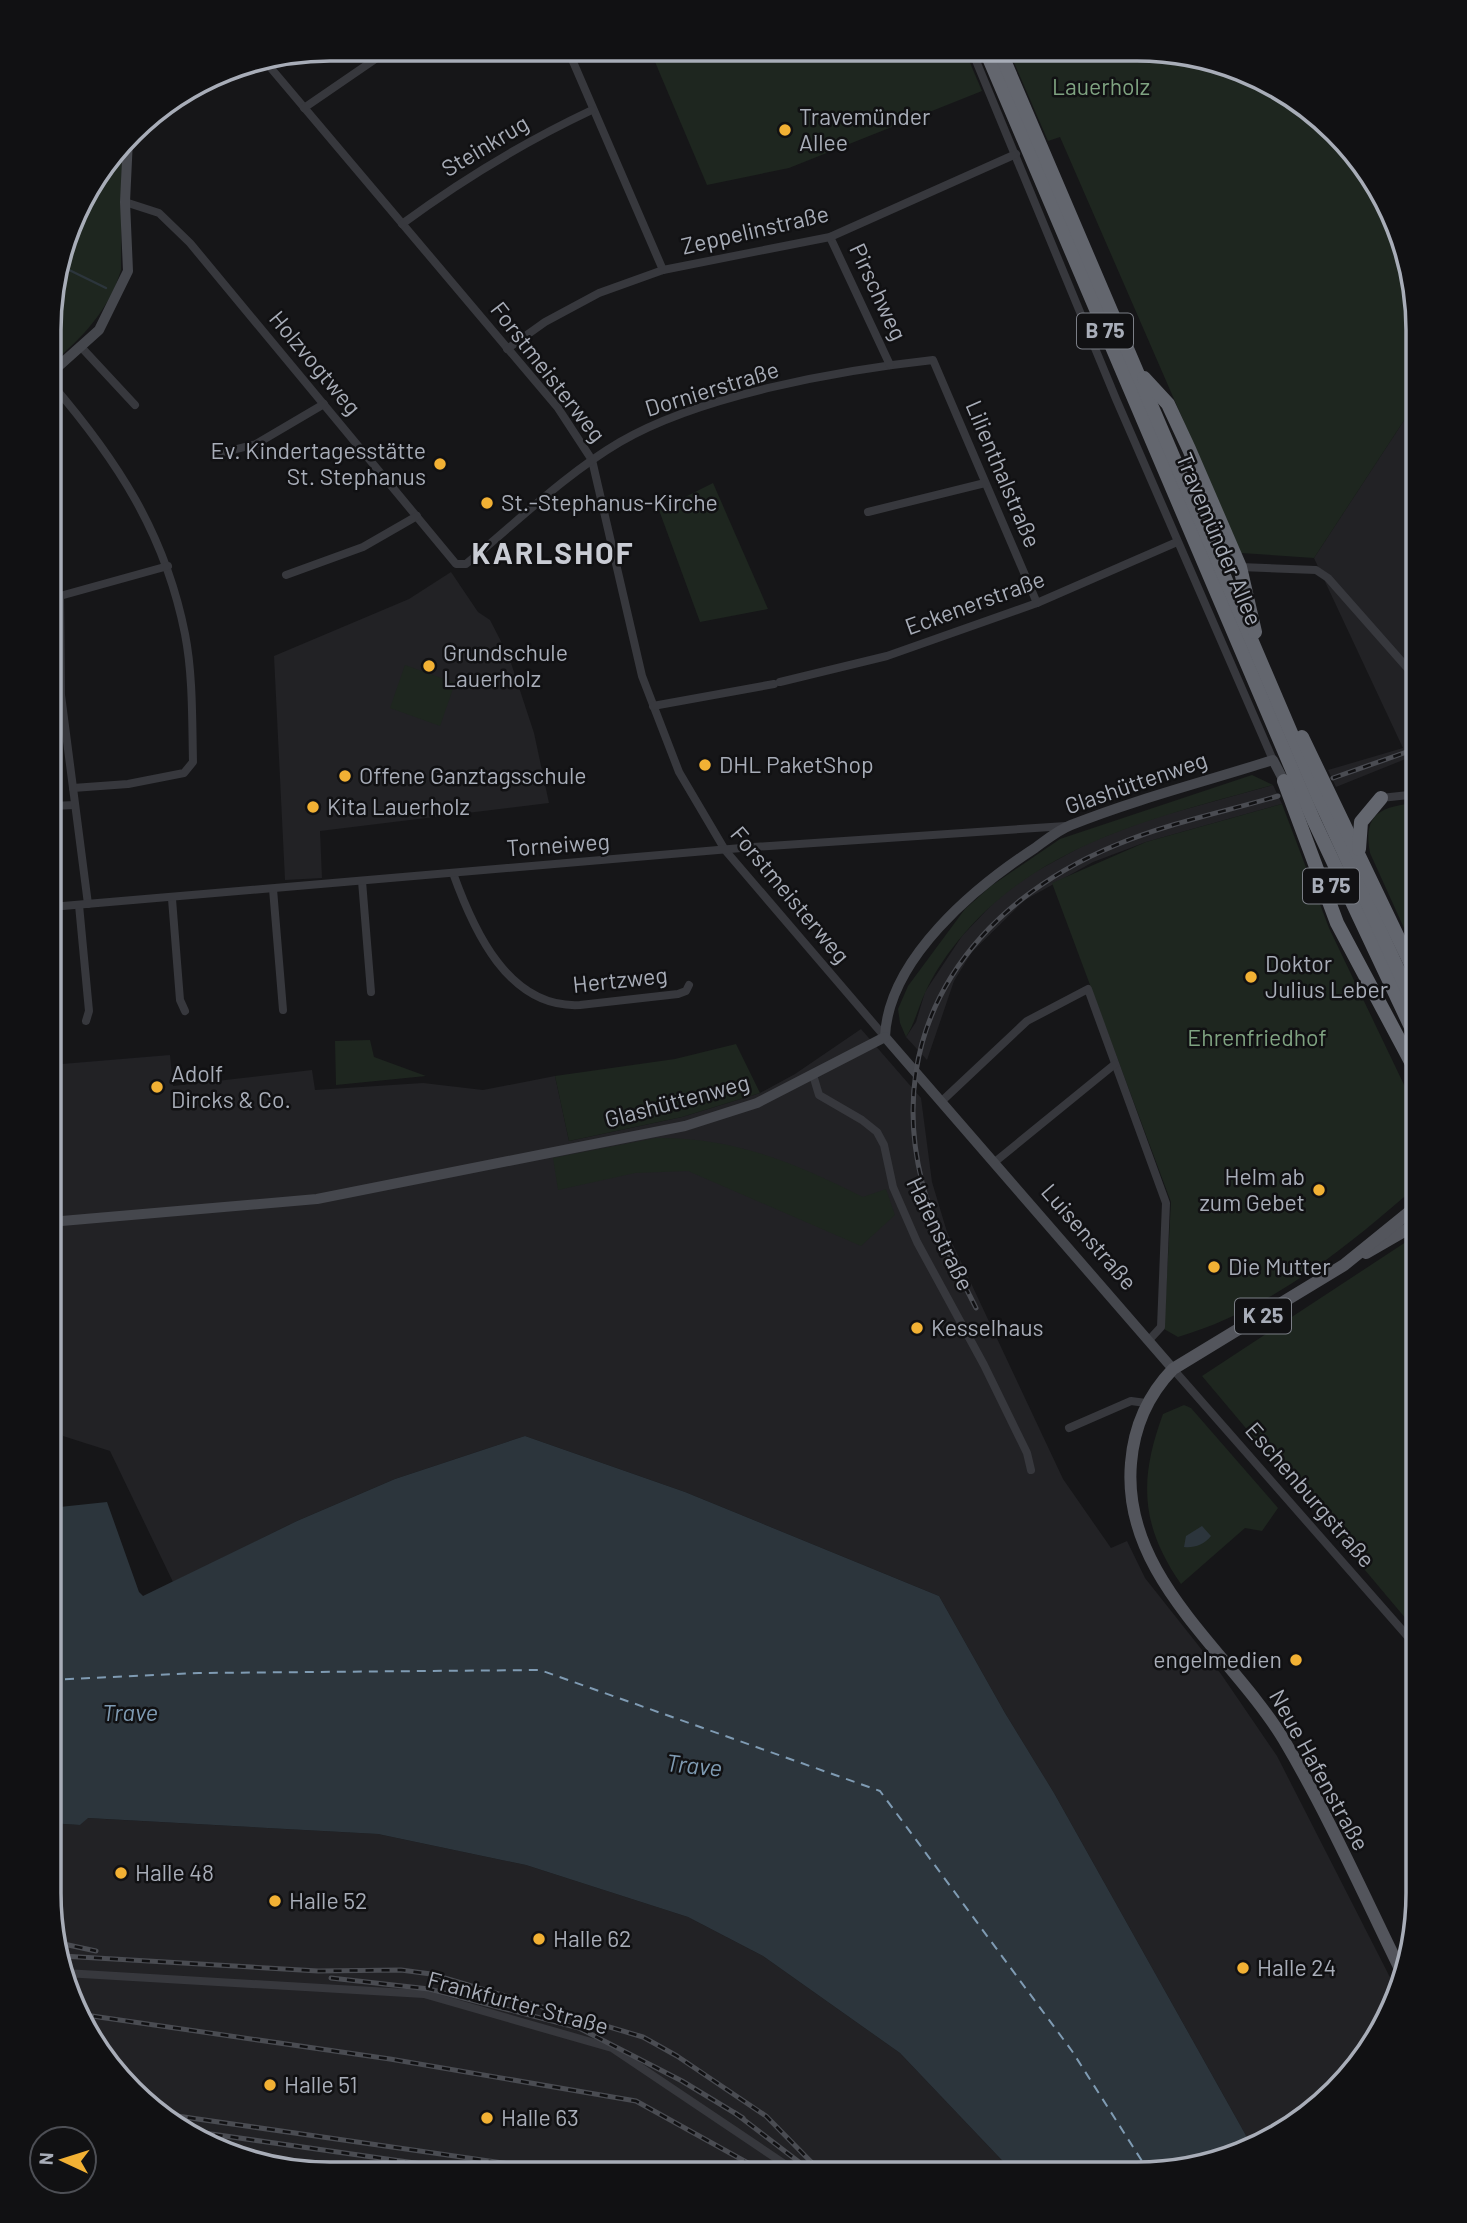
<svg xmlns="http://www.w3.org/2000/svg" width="1467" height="2223" font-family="Barlow,sans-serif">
  <rect width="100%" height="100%" fill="#161618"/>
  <!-- built -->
  <g fill="#222225">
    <polygon points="1418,399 1418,754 1336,787 1328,770 1403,748 1314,558"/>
    <polygon points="451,572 478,612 490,620 509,657 534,733 549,803 320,831 322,878 285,880 274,656 409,599"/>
    <polygon points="1273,785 1282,804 1146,842 1093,862 1025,900 972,952 954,981 927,1060 906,1037 916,1022 925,992 962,936 1001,895 1033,873 1088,843 1150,819"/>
    <polygon points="861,1029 921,1098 932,1182 947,1232 1063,1479 1111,1548 1127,1541 1145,1578 1221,1674 1277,1756 1398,1993 1370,2049 1308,2116 1253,2148 1054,1793 1005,1713 939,1596 685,1492 525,1436 395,1479 297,1521 173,1582 110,1451 63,1436 50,1397 50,1065 170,1055 173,1086 312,1070 315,1090 423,1083 483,1090 555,1076 569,1141 682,1117 760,1093 795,1074"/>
    <polygon points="87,1818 378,1834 526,1865 688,1917 763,1956 900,2053 1015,2174 294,2172 223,2153 159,2116 107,2064 71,2001 49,1893 49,1823 80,1825"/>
  </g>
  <!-- green -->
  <g fill="#1e261f">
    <polygon points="650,50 965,51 982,91 789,168 707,185"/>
    <polygon points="1009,51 1174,51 1245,71 1308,107 1360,159 1396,222 1418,330 1418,399 1314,558 1241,553 1060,137 1048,141"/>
    <path d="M 122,147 L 121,270 C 109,310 82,338 51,364 L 51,293 L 86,190 Z"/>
    <polygon points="713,483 768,609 700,622 659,510"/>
    <polygon points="405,665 455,683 440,726 390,708"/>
    <path d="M 1252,775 L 1273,785 C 1161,816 1042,842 963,935 C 949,951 933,974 925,993 C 918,1008 915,1023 906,1037 L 900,1023 L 898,1009 L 908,986 L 965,909 L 991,886 L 1060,839 Z"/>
    <path d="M 1418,803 L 1418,959 L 1370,853 C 1362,813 1382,806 1418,803 Z"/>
    <path d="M 1282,804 L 1329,928 L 1418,1114 L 1418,1185 C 1347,1247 1270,1310 1178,1337 L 1164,1329 L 1171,1202 L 1052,883 L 1146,842 Z"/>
    <polygon points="370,1040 374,1057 426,1076 336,1085 335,1041"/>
    <polygon points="736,1044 760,1093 682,1117 569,1141 555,1076 675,1059"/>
    <path d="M 656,1138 C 734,1137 795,1163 863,1197 L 886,1189 L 895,1215 L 861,1246 L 688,1171 L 635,1173 L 558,1190 L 553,1158 Z"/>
    <polygon points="1418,1234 1417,1632 1202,1376"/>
    <path d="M 1184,1405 L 1191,1408 L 1278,1508 L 1262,1531 L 1245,1528 L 1181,1584 C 1140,1525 1139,1479 1163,1414 Z"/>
  </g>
  <!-- water -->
  <g fill="#2c353c">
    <polygon points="525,1436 685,1492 939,1596 1005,1713 1054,1793 1253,2148 1245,2152 1137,2174 1015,2174 900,2053 763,1956 688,1917 526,1865 378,1834 88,1818 80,1825 49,1823 50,1508 107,1502 139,1592 143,1596 297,1521 395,1479"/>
    <path d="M 1202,1526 L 1211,1536 C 1204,1545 1194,1548 1184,1547 L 1186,1536 Z"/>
  </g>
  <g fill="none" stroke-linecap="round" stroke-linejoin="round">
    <!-- stream -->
    <polyline stroke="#2c353c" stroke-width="2.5" points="61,266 106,288"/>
    <!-- ferry -->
    <polyline stroke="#7f9bb3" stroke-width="2" stroke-dasharray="9 7" stroke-linecap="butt" points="49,1680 199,1673 540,1670 880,1791 1072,2051 1149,2172"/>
    <!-- street -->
    <g stroke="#37383d" stroke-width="8">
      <polyline points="568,50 663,270"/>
      <polyline points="972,51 1116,399 1273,760"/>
      <polyline points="264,60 558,408 592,460 642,676 679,772 725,850 885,1037"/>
      <polyline points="304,108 390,49"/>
      <path d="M 125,202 L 159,213 L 190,243 L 456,564 L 466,564 C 516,523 564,475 620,442 C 700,395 841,370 933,360 L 1037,603"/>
      <path d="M 402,224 C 463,179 524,142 592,110"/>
      <polyline points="830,237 890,365"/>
      <polyline points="82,348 135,405"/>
      <polyline points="507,349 545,322 599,293 663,270 830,237 1016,154"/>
      <path d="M 51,383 C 117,460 165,533 185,634 C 193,675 192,720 193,762 L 184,773 L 128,784 L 73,788"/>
      <polyline points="217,454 256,444 324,404"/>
      <polyline points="868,512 985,483"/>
      <polyline points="1240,567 1316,570 1328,578 1418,680"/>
      <polyline points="286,575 363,547 417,516"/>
      <polyline points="780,682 887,656 1037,603 1177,542"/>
      <polyline points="653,706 774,684"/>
      <polyline points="1381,798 1418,794"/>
      <polyline points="51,806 75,805"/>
      <path d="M 453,873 C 473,929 508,1009 580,1005 L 678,994 L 686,991 L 689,985"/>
      <polyline points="362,881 371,992"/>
      <polyline points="273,889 283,1010"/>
      <polyline points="172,899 180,1000 185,1011"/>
      <polyline points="88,904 61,695 60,596 168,566"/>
      <polyline points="79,905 89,1011 86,1021"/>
      <polyline points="51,907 753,847 1066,826"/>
      <polyline points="813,1075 819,1095 862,1120 877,1132 884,1145 893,1187 917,1242 984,1365 1027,1453 1031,1470"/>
      <polyline points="943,1100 1027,1021 1088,989 1166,1203 1161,1327 1150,1339"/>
      <polyline points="996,1161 1115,1064"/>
      <polyline points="1173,1369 1417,1647"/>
      <polyline points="1069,1428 1131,1401 1146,1403"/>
      <polyline points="65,1973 424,1994 612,2048 798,2173"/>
    </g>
    <!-- secondary -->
    <g stroke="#45474d" stroke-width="10">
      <polyline points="51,373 99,330 128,271 125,202 128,139"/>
      <path d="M 885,1037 C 888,959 975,887 1035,848 C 1046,840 1058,830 1071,825 C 1136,799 1207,781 1273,760 L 1284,781"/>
      <polyline points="885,1037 1173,1369"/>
      <polyline points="50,1222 317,1199 685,1126 757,1103 885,1037"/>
    </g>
    <!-- primary -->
    <g stroke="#53555c" stroke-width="12">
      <polyline points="1366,1253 1418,1223"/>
      <path d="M 1404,1977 C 1365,1898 1329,1816 1284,1740 C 1230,1651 1121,1577 1131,1463 C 1134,1426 1147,1396 1173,1369 L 1344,1265 L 1418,1205"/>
    </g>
    <!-- highway -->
    <g stroke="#63666e" stroke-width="14">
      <polyline points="986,51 1314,821 1418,1042"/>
      <polyline points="1000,51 1318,796 1418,1013"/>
      <polyline points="1144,378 1168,404 1189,449 1240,567 1255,632"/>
      <polyline points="1302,737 1418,979"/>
      <polyline points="1284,781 1337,923 1418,1075"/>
      <polyline points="1359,849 1361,822 1381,798"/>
    </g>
    <defs>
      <g id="rail">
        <polyline points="1333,778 1418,748"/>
        <path d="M 976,1308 C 956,1268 933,1226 922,1182 C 883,1025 975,903 1116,845 C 1168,823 1224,812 1278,796"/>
        <polyline points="59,1943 96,1951"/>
        <polyline points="62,1956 318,1971 401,1970 431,1974 643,2037 677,2056 766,2116 822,2173"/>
        <polyline points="331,1978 429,1989 579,2028 682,2081 743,2118"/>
        <polyline points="78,2014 390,2059 636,2101 766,2173"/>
        <polyline points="156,2113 566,2172"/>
        <polyline points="735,2113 799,2162"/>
        <polyline points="183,2130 478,2172"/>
      </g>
    </defs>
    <!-- rail casing -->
    <use href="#rail" stroke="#4a4c52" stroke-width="5"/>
    <!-- rail -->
    <use href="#rail" stroke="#111113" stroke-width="2.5" stroke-dasharray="8" stroke-linecap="butt"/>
  </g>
  <!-- markers -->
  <g fill="#f2b134" stroke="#111113" stroke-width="2.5">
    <circle cx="785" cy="130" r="7"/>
    <circle cx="440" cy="464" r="7"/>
    <circle cx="487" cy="503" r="7"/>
    <circle cx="429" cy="666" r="7"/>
    <circle cx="705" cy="765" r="7"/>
    <circle cx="345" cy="776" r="7"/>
    <circle cx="313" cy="807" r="7"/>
    <circle cx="1251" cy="977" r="7"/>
    <circle cx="157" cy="1087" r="7"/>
    <circle cx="1319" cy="1190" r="7"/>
    <circle cx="1214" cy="1267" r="7"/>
    <circle cx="917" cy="1328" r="7"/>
    <circle cx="1296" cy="1660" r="7"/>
    <circle cx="121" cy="1873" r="7"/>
    <circle cx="275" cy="1901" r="7"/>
    <circle cx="539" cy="1939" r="7"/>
    <circle cx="1243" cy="1968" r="7"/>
    <circle cx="270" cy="2085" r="7"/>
    <circle cx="487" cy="2118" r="7"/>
  </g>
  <g text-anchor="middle" stroke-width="5" stroke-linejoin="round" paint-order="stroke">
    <!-- shield labels -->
    <g fill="#111113" stroke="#7b7e86" stroke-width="2">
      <rect x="1077" y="313.5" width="56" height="35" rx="5"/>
      <rect x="1303" y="868.5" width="56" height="35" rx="5"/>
      <rect x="1235" y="1298.5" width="56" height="35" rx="5"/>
    </g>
    <g font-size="21" font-weight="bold" fill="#a8adb8">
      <text x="1105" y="338">B 75</text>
      <text x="1331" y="893">B 75</text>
      <text x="1263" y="1323">K 25</text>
    </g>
    <!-- park labels -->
    <g font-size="23" fill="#7fa381" stroke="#111113">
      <text x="1101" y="95">Lauerholz</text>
      <text x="1257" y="1046">Ehrenfriedhof</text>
    </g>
    <!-- poi labels -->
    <g font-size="23" fill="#a8adb8" stroke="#111113" text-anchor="start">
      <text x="799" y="125">Travemünder<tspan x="799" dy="26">Allee</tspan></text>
      <text x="426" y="459" text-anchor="end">Ev. Kindertagesstätte<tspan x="426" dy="26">St. Stephanus</tspan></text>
      <text x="501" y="511">St.-Stephanus-Kirche</text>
      <text x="443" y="661">Grundschule<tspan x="443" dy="26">Lauerholz</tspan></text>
      <text x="719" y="773">DHL PaketShop</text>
      <text x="359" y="784">Offene Ganztagsschule</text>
      <text x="327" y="815">Kita Lauerholz</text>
      <text x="1265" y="972">Doktor<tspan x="1265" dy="26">Julius Leber</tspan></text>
      <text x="171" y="1082">Adolf<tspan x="171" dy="26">Dircks &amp; Co.</tspan></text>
      <text x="1305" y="1185" text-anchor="end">Helm ab<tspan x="1305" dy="26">zum Gebet</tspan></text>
      <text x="1228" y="1275">Die Mutter</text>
      <text x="931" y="1336">Kesselhaus</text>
      <text x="1282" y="1668" text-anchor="end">engelmedien</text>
      <text x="135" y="1881">Halle 48</text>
      <text x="289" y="1909">Halle 52</text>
      <text x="553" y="1947">Halle 62</text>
      <text x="1257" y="1976">Halle 24</text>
      <text x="284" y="2093">Halle 51</text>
      <text x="501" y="2126">Halle 63</text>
    </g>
    <!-- street labels -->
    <g font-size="23" fill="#a8adb8" stroke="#111113">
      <text transform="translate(485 146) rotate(-31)" y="8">Steinkrug</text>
      <text transform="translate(755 230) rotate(-13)" y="8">Zeppelinstraße</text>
      <text transform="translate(878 292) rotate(65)" y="8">Pirschweg</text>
      <text transform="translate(315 363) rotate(50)" y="8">Holzvogtweg</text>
      <text transform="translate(548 372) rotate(52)" y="8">Forstmeisterweg</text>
      <text transform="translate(712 389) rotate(-17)" y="8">Dornierstraße</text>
      <text transform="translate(1003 474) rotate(67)" y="8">Lilienthalstraße</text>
      <text transform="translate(1219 539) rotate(67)" y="8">Travemünder Allee</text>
      <text transform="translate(975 603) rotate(-20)" y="8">Eckenerstraße</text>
      <text transform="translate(1136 783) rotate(-19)" y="8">Glashüttenweg</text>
      <text transform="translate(558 845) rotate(-4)" y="8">Torneiweg</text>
      <text transform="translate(790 895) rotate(50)" y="8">Forstmeisterweg</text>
      <text transform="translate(620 980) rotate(-6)" y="8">Hertzweg</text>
      <text transform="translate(677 1101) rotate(-15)" y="8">Glashüttenweg</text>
      <text transform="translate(940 1234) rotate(64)" y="8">Hafenstraße</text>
      <text transform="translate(1089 1237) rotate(49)" y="8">Luisenstraße</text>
      <text transform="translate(1310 1495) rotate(49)" y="8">Eschenburgstraße</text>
      <text transform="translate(1319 1770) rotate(61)" y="8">Neue Hafenstraße</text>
      <text transform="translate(518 2003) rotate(15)" y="8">Frankfurter Straße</text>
    </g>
    <!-- water labels -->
    <g font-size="24" font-style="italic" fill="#7f9bb3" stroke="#111113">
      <text x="130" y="1721">Trave</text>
      <text transform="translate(694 1766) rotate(6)" y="8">Trave</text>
    </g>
    <!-- district labels -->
    <g font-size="30" font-weight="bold" letter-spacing="2" fill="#c9ccd4" stroke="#111113">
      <text x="553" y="564">KARLSHOF</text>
    </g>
  </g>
  <!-- crop -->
  <path d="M0 0H1467V2223H0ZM330 61H1137A269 269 0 0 1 1406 330V1893A269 269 0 0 1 1137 2162H330A269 269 0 0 1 61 1893V330A269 269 0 0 1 330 61Z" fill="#111113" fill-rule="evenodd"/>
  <path fill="none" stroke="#a8adb8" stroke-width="3.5" d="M330 61H1137A269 269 0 0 1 1406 330V1893A269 269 0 0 1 1137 2162H330A269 269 0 0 1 61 1893V330A269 269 0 0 1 330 61Z"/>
  <!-- north arrow -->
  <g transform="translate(63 2160) rotate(274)"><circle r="33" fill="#111113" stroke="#4d4f55" stroke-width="2"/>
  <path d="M0-5L12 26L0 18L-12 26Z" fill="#f2b134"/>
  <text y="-10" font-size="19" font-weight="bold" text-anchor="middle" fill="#a8adb8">N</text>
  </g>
</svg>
